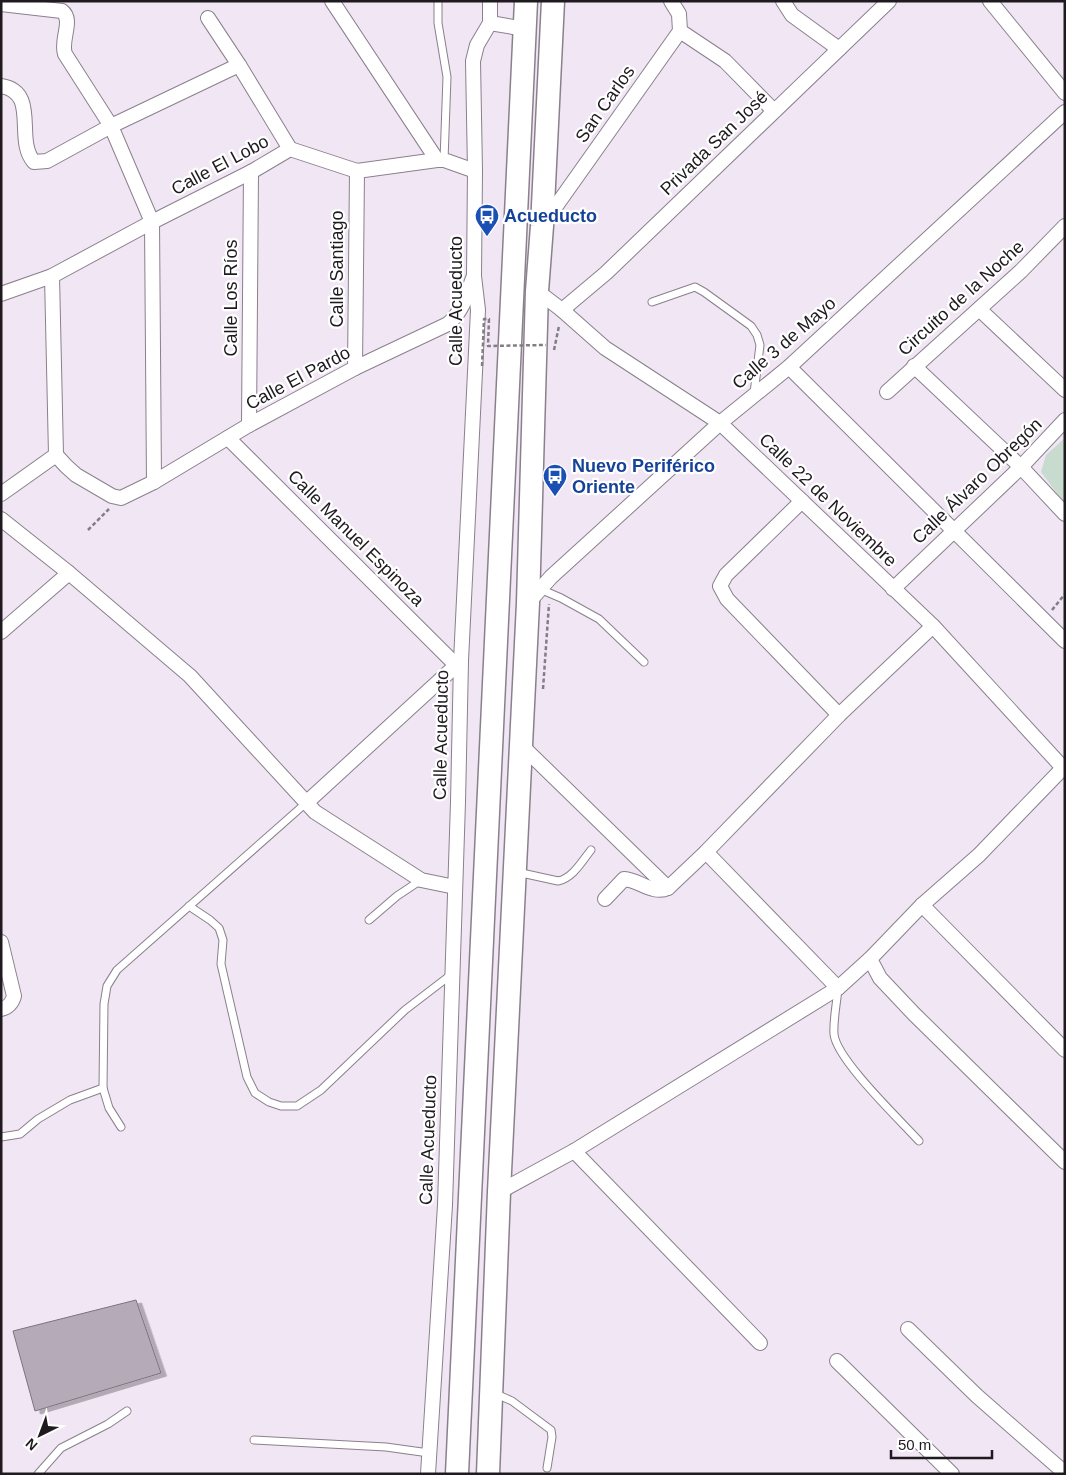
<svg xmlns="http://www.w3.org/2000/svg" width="1066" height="1475" font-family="Arial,sans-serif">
  <defs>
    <filter id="shadow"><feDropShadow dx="5.5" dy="3" stdDeviation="0" flood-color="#0004"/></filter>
  </defs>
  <rect width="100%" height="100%" fill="#f1e6f4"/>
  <!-- green -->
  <polygon fill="#c7dbcf" points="1065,438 1065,504 1041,472 1046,455"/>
  <!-- building -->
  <polygon fill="#b5abb8" stroke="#7c737f" filter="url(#shadow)" points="136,1300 161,1373 35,1411 13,1331"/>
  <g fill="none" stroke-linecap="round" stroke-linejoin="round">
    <defs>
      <g id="service">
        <polyline points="438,1 438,23 447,77 444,160"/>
        <polyline points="652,302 695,287 704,292 751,326 757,335 760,345 754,393"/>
        <polyline points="540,589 561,598 599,619 644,662"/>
        <path d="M 517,872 L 558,881 C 573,878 582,861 591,850"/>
        <polyline points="189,906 210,920 219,928 223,940 221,964 247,1077 255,1093 269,1102 281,1106 297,1106 321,1090 405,1010 452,974"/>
        <polyline points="369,920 397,896 421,880"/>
        <path d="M 838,988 C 837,1002 833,1020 834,1034 C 836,1059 900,1120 919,1141"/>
        <polyline points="121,1127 109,1108 103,1088 104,1004 107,986 117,970 306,803"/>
        <polyline points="1,1137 20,1134 38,1119 70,1100 103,1088"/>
        <polyline points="494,1393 512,1401 551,1430 552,1437 547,1468"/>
        <polyline points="254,1440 386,1447 429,1453"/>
        <polyline points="38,1474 61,1448 108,1424 127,1411"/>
      </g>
      <g id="minor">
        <polyline points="332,1 437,160"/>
        <polyline points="783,1 792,15 839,49"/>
        <polyline points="990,1 1065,93"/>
        <path d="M 1,4 L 62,11 C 74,20 60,40 65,54 L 111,126 L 152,222 L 154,482"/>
        <polyline points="208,18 239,65 290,149"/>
        <polyline points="490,23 525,29"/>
        <polyline points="680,31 725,61 774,111"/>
        <path d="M 1,86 C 40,92 14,140 34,162 L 47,161 L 111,126 L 239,65"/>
        <polyline points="544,223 680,31 679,14 671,1"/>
        <path d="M 52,276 L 56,455 L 66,466 L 76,475 L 112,496 L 121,498 L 154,482 L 249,425 L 355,368 L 448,324 C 462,312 467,295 473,278"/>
        <polyline points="537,291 562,310 605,348 720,423 933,626 1065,770"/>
        <polyline points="1,294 52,276 152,222 251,172 290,149 357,171 437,160 444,160 475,171"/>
        <polyline points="979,309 1065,390"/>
        <polyline points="562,310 606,273 889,1"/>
        <polyline points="914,366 1021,467 1065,514"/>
        <polyline points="789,367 1065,641"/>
        <polyline points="355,368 357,171"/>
        <polyline points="887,392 1021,271 1065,226"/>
        <polyline points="249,425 251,172"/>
        <polyline points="228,438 456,665"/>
        <polyline points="1,494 56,455"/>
        <polyline points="802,501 726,575 720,586 727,599 839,715"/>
        <polyline points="1,519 69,573 190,676 315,812 421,880 455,887"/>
        <polyline points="893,589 1021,467 1065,420"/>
        <polyline points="528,603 551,577 720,423 789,367 1065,112"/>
        <polyline points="1,632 69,573"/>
        <polyline points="521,745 668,888"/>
        <polyline points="306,803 461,661"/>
        <polyline points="706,852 838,988"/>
        <path d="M 605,899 L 624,879 C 639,880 653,895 668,888 L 706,852 L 839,715 L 933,626"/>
        <polyline points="922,905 1065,1050"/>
        <path d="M 1,942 L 14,996 C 12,1003 9,1007 1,1009"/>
        <polyline points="870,959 880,978 914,1014 1065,1162"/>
        <polyline points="574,1151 760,1343"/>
        <polyline points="499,1192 574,1151 838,988 870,959 922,905 979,855 1063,768"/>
        <polyline points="908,1329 977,1396 1065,1473"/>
        <polyline points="837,1361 952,1474"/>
        <polyline points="428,1474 445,1205 458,802 461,661 478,310 474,276 475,171 473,61 477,45 490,23 490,1"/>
      </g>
      <g id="trunk">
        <polyline points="457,1474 526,1"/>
        <polyline points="488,1474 499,1192 528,603 537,291 542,226 553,1"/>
      </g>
    </defs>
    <!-- service casing -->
    <use href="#service" stroke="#8a808c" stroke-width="9"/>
    <!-- minor casing -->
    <use href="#minor" stroke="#8a808c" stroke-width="16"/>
    <!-- trunk casing -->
    <use href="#trunk" stroke="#8a808c" stroke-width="25"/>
    <!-- path -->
    <g stroke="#847d86" stroke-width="2.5" stroke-dasharray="4 2.5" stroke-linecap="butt">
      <polyline points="554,350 559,326"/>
      <polyline points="88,530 109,509"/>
      <polyline points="1052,610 1065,594"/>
      <polyline points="543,689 549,604"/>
    </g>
    <!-- service -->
    <use href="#service" stroke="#fff" stroke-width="7"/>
    <!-- minor -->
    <use href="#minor" stroke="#fff" stroke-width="14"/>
    <!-- trunk -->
    <use href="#trunk" stroke="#fff" stroke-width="22"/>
    <!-- path-bridge -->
    <polyline stroke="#847d86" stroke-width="2.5" stroke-dasharray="4 2.5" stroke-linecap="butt" points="482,366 484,319 489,319 488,346 546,345"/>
  </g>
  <!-- icons -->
  <defs>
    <symbol id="bus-pin" viewBox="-11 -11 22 30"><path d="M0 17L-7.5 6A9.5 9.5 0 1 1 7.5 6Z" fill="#1a4fb4" stroke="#fff"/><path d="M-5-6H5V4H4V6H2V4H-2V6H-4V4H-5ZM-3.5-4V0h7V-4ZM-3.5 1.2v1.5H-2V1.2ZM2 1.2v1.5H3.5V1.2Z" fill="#fff"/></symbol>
  </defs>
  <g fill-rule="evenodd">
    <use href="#bus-pin" x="473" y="202" width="28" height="38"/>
    <use href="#bus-pin" x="541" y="462" width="28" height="38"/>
  </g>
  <g text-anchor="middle" stroke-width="4.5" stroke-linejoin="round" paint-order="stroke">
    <!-- street labels -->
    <g font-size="18" fill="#1e1a1f" stroke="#fff">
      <text transform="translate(605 104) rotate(-55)" y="6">San Carlos</text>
      <text transform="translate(714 143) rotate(-44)" y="6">Privada San José</text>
      <text transform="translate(220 165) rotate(-28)" y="6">Calle El Lobo</text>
      <text transform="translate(337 269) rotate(-90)" y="6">Calle Santiago</text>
      <text transform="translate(231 298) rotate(-90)" y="6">Calle Los Ríos</text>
      <text transform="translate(961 298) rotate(-42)" y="6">Circuito de la Noche</text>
      <text transform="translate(456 301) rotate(-90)" y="6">Calle Acueducto</text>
      <text transform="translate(784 343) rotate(-41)" y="6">Calle 3 de Mayo</text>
      <text transform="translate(298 378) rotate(-28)" y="6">Calle El Pardo</text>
      <text transform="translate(977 481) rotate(-44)" y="6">Calle Álvaro Obregón</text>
      <text transform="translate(828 500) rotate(44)" y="6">Calle 22 de Noviembre</text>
      <text transform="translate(356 538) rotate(45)" y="6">Calle Manuel Espinoza</text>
      <text transform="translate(441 735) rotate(-89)" y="6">Calle Acueducto</text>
      <text transform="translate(428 1140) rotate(-88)" y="6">Calle Acueducto</text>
    </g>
    <!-- transit labels -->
    <g font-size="18" font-weight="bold" fill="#164399" stroke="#fff" text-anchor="start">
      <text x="504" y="222">Acueducto</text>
      <text x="572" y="472">Nuevo Periférico<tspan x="572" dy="21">Oriente</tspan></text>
    </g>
  </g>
  <!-- border -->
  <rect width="1066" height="1475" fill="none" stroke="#1e1a1f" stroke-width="5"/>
  <!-- north arrow -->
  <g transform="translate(40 1435) rotate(222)" stroke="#ffffff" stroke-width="4" paint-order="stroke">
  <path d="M0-4L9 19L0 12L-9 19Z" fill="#1e1a1f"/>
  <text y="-8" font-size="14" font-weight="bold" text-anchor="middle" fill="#1e1a1f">N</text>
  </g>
  <!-- scale -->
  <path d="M891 1450v8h101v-8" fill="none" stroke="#1e1a1f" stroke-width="2.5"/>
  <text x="898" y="1450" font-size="15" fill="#1e1a1f" stroke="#ffffff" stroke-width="4" paint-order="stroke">50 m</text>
</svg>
